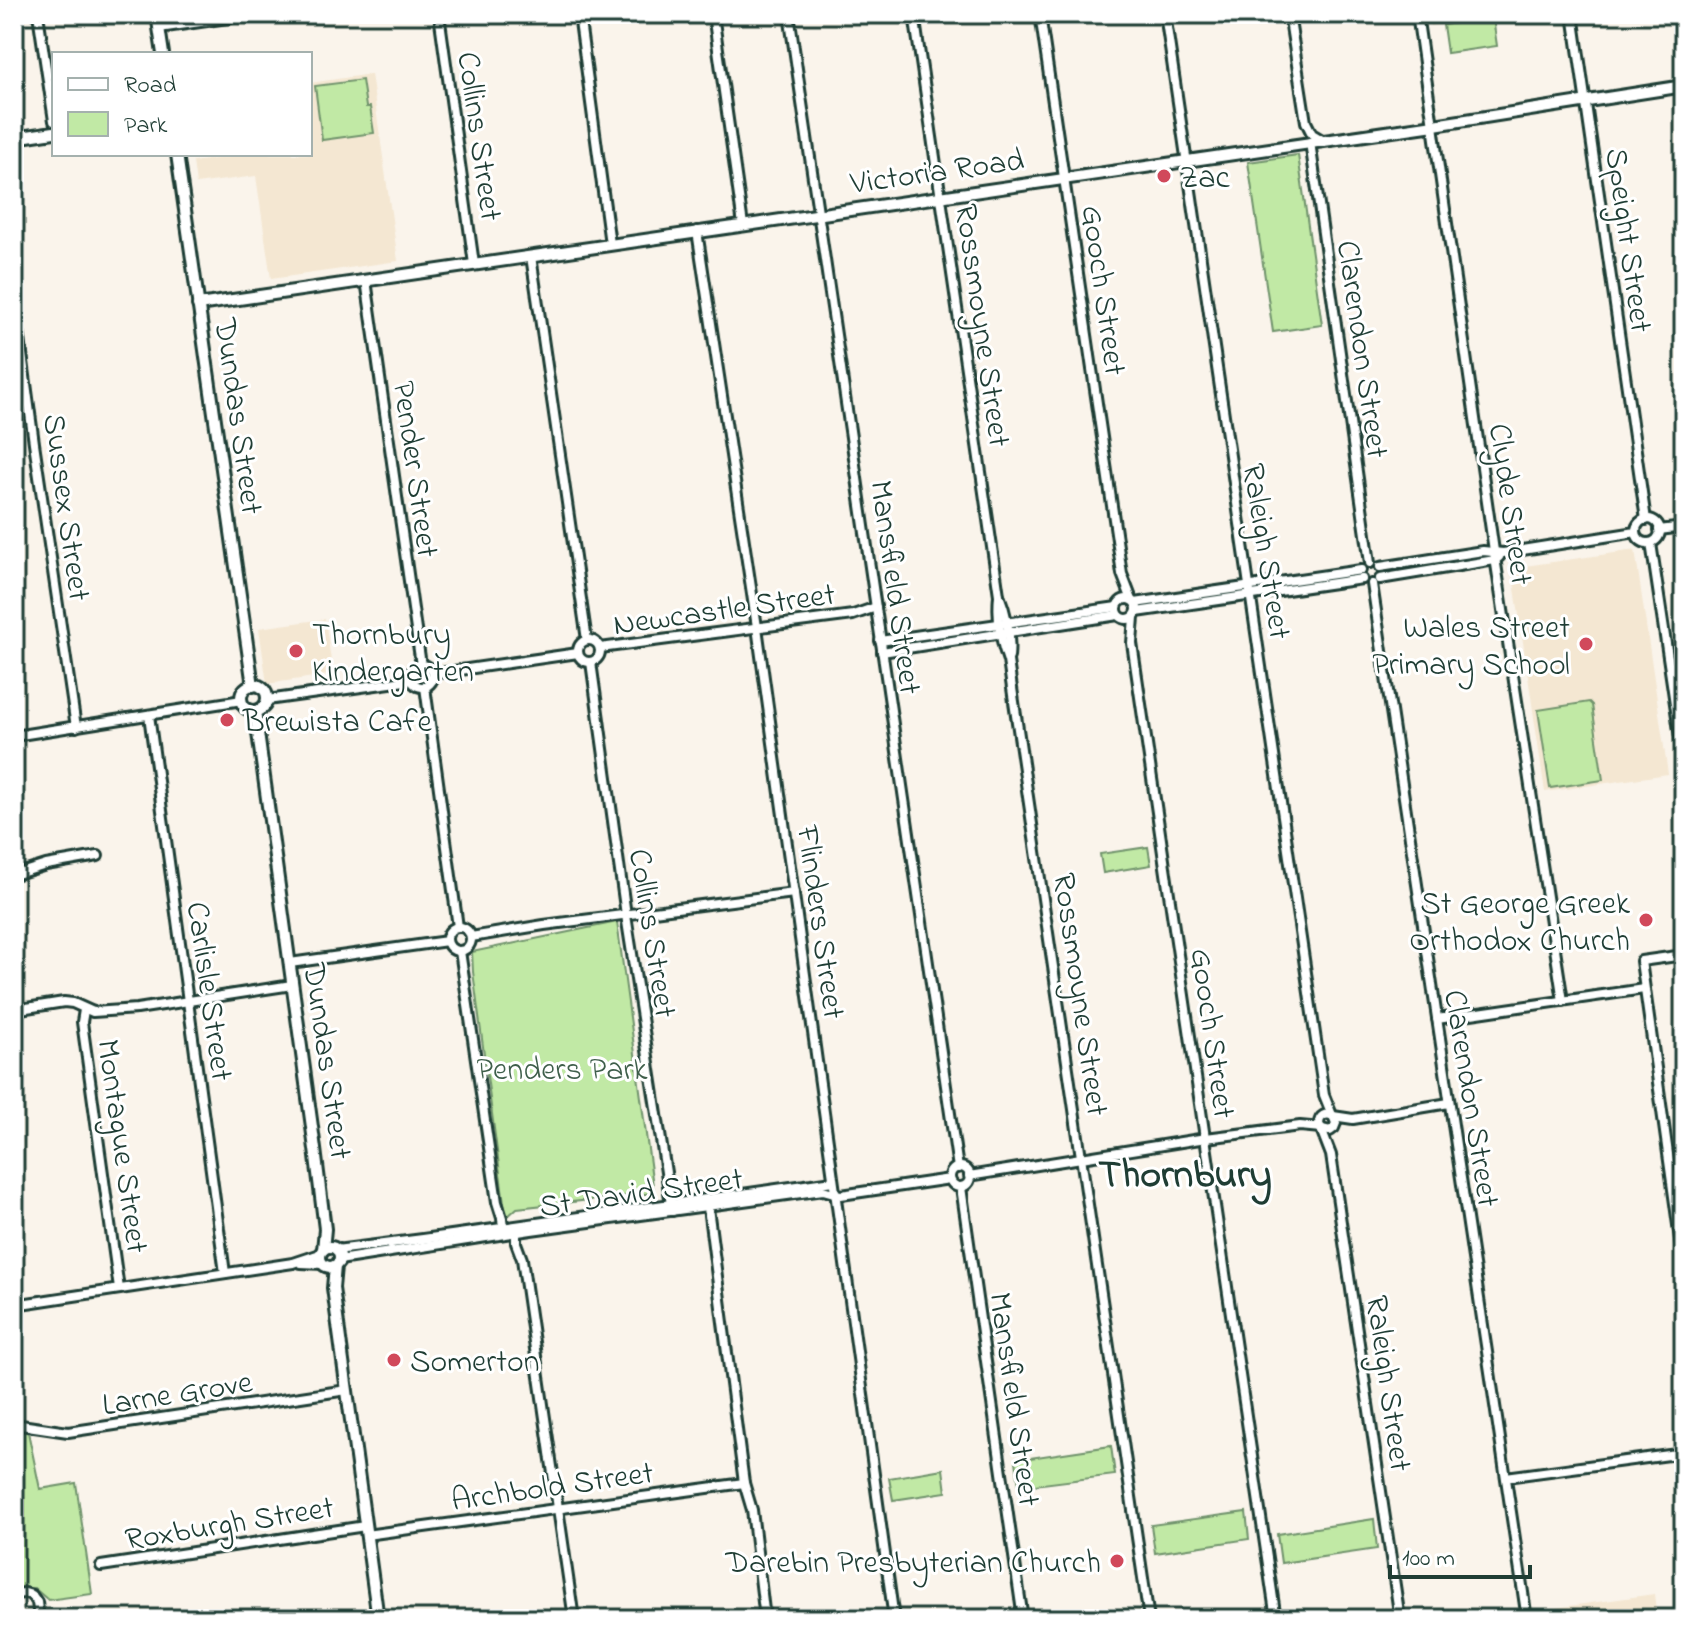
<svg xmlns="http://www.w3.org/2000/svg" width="1698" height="1633" font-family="'Indie Flower',sans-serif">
  <rect width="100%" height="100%" fill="#faf4eb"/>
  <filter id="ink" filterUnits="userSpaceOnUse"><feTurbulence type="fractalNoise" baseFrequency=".0125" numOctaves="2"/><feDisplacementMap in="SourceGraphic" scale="16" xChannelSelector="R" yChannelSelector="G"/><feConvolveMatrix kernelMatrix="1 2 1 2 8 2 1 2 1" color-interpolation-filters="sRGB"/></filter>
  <g filter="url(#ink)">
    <!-- built -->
    <g fill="#f4e7d2">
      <polygon points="1428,14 1492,14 1493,16 1430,26"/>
      <polygon points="371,74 398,261 271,279 256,176 196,184 193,162 248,154 310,154 310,83"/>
      <polygon points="1635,550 1668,774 1545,792 1512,568"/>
      <polygon points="325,619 333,674 267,684 259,628"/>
      <polygon points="1654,1594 1657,1619 1535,1619 1534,1611"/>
    </g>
    <!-- green -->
    <g fill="#c1e9a5" stroke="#70936c" stroke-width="2">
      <polygon points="1493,18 1497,46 1447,53 1443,25"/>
      <polygon points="362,80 366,107 370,107 374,133 322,140 315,86"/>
      <polygon points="1298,155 1322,325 1273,332 1248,162"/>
      <polygon points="1589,702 1592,705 1603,780 1550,788 1538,710"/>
      <polygon points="1148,847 1151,865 1103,873 1100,854"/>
      <polygon points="617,922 654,1193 517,1208 506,1218 473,972 472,952"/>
      <polygon points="14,1430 28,1432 40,1489 76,1483 92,1594 48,1600 34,1588 14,1589"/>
      <polygon points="1111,1446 1115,1475 1019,1487 1016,1460"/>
      <polygon points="943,1469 946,1492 893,1500 889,1478"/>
      <polygon points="1246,1512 1249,1539 1155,1553 1151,1525"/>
      <polygon points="1374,1519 1377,1549 1281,1563 1277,1534"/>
    </g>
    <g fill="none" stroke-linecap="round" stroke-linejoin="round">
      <defs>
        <g id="minor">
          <polyline points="38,14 54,121"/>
          <polyline points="439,14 474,264"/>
          <polyline points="579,14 610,244"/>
          <polyline points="713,14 743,225"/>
          <polyline points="789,14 958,1168"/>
          <path d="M 914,14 L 999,595 C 1007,615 1011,636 1009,657"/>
          <polyline points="1040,14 1122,574 1132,600"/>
          <polyline points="1165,14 1324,1095 1332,1115"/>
          <polyline points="1289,14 1306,122 1312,134 1322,140"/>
          <polyline points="1417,14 1494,551 1563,1001"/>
          <polyline points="1573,14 1646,520"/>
          <polyline points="159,28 255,14"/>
          <polyline points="1310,142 1370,563"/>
          <polyline points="697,231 757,627 894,1619"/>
          <polyline points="531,256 587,640"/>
          <polyline points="366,280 421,665"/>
          <polyline points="14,294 34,443 76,727"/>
          <circle cx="1648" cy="531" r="12"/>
          <polyline points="1659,530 1684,527"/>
          <polyline points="1651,543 1684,764"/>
          <polyline points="1380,567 1483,551 1503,553 1636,532"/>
          <polyline points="1380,579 1495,560 1499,557"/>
          <polyline points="1372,584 1527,1619"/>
          <path d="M 999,595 C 997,617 1000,640 1008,661 L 1149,1619"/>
          <circle cx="1127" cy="609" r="10"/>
          <polyline points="1135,603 1361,570"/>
          <polyline points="1137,612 1362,579"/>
          <polyline points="1134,617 1132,643 1276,1619"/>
          <circle cx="589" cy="651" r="11"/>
          <polyline points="880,641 1117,607"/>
          <polyline points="600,648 853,615 876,607"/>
          <polyline points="882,652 1118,615"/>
          <polyline points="591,662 626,915 672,1211"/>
          <circle cx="422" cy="676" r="11"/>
          <polyline points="433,674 578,653"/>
          <polyline points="1672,679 1684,677"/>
          <polyline points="425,687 458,927"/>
          <polyline points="267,700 412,680"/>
          <polyline points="149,715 225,1273"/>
          <polyline points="14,736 242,700"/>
          <polyline points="14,875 46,865 98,856"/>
          <circle cx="459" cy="939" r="12"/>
          <polyline points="471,937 544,925 794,893"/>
          <polyline points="460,951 497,1202 502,1218 503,1230"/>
          <polyline points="1684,955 1641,961 1684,1268"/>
          <polyline points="290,963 447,941"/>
          <polyline points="14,1010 64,1002 73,1003 93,1012 137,1009 292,985"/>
          <polyline points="84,1010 82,1022 119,1289"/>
          <polyline points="1437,1019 1644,989"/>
          <polyline points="1333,1116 1353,1119 1449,1103"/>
          <path d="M 1322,1129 L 1330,1131 L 1334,1128 L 1336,1123 L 1333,1116 C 1326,1112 1319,1116 1319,1124 L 1331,1155 L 1400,1619"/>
          <circle cx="960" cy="1177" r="10"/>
          <polyline points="969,1176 1206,1138 1300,1126 1321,1128"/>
          <polyline points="961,1187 1023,1619"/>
          <polyline points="707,1200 744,1483 752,1510 765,1619"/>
          <polyline points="516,1229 516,1243 522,1259 574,1619"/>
          <polyline points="336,1250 423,1239 833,1181"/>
          <polyline points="339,1260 531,1230 823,1190 841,1195 950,1179"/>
          <polyline points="301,1263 323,1264"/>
          <polyline points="14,1305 293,1263 320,1254"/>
          <polyline points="14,1424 68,1432 347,1390"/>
          <polyline points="1506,1477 1684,1453"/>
          <polyline points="366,1535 744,1483"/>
          <polyline points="101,1566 365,1526"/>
          <polyline points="14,1594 25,1593 32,1595 37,1602 39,1619"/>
        </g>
        <g id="tertiary">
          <polyline points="157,14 163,54"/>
          <polyline points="14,138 54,132"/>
          <polyline points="177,154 253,686"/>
          <polyline points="198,305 1434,125 1684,86"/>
          <circle cx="254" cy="698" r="13"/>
          <polyline points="255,711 315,1149 325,1229 323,1250"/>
          <circle cx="330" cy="1257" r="10"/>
          <polyline points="335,1266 333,1288 378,1619"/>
        </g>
      </defs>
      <!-- minor casing -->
      <use href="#minor" stroke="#1f3d34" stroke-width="14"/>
      <!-- tertiary casing -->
      <use href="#tertiary" stroke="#1f3d34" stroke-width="16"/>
      <!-- minor -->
      <use href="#minor" stroke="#fff" stroke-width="8"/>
      <!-- tertiary -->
      <use href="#tertiary" stroke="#fff" stroke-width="10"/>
    </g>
  </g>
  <!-- markers -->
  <g fill="#d1495b" stroke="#fff" stroke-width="3">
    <circle cx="1164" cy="176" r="8"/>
    <circle cx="1586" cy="644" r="8"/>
    <circle cx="296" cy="651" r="8"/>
    <circle cx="227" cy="720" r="8"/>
    <circle cx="1646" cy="920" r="8"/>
    <circle cx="394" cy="1360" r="8"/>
    <circle cx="1117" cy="1561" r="8"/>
  </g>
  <g text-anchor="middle" stroke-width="6" stroke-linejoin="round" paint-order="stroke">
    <!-- street labels -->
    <g font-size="32" fill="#1f3d34" stroke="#fff">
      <text transform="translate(481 136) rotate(82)" y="11">Collins Street</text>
      <text transform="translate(937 170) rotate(-8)" y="11">Victoria Road</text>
      <text transform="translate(1630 240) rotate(82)" y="11">Speight Street</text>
      <text transform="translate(1105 290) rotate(82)" y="11">Gooch Street</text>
      <text transform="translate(984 325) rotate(82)" y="11">Rossmoyne Street</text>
      <text transform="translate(1364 349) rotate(82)" y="11">Clarendon Street</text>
      <text transform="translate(240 416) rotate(82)" y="11">Dundas Street</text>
      <text transform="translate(417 469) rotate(82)" y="11">Pender Street</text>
      <text transform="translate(1512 504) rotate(82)" y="11">Clyde Street</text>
      <text transform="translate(68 507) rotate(82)" y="11">Sussex Street</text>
      <text transform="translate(1268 551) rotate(81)" y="11">Raleigh Street</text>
      <text transform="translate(897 587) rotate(82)" y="11">Mansfield Street</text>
      <text transform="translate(724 608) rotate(-8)" y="11">Newcastle Street</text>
      <text transform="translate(822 922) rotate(82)" y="11">Flinders Street</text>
      <text transform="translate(654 933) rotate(81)" y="11">Collins Street</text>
      <text transform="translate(211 991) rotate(82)" y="11">Carlisle Street</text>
      <text transform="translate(1082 994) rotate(82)" y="11">Rossmoyne Street</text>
      <text transform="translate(1214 1033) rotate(82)" y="11">Gooch Street</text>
      <text transform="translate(329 1061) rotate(82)" y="11">Dundas Street</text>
      <text transform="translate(1473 1098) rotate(81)" y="11">Clarendon Street</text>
      <text transform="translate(124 1146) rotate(82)" y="11">Montague Street</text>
      <text transform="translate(641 1191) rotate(-8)" y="11">St David Street</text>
      <text transform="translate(1390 1383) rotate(82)" y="11">Raleigh Street</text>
      <text transform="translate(177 1392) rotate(-9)" y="11">Larne Grove</text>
      <text transform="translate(1016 1399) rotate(82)" y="11">Mansfield Street</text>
      <text transform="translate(552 1485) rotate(-8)" y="11">Archbold Street</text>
      <text transform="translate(229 1522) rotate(-9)" y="11">Roxburgh Street</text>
    </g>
    <!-- poi labels -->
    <g font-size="32" fill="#1f3d34" stroke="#fff" text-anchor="start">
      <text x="1180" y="187">Zac</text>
      <text x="1570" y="637" text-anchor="end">Wales Street<tspan x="1570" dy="37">Primary School</tspan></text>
      <text x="312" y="644">Thornbury<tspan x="312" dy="37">Kindergarten</tspan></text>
      <text x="243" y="731">Brewista Cafe</text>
      <text x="1630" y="913" text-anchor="end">St George Greek<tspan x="1630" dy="37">Orthodox Church</tspan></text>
      <text x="410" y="1371">Somerton</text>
      <text x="1101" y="1572" text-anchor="end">Darebin Presbyterian Church</text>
    </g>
    <!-- park labels -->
    <g font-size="32" fill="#3f5f4b" stroke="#fff">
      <text x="562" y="1079">Penders Park</text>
    </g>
    <!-- district labels -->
    <g font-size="40" font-weight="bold" fill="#1f3d34" stroke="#fff">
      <text x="1185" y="1186">Thornbury</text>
    </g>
  </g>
  <!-- margin -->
  <rect width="1698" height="1633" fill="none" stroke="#fff" stroke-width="48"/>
  <rect x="24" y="24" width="1650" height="1585" fill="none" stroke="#1f3d34" stroke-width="3" filter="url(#ink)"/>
  <!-- legend -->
  <rect x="52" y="52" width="260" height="104" fill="#ffffff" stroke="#a5b1ae" stroke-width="2"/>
  <rect x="68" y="78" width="40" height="12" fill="#ffffff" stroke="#a5b1ae" stroke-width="2"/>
  <text x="124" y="92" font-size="24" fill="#1f3d34">Road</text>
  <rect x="68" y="112" width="40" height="24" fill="#c1e9a5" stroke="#a5b1ae" stroke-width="2"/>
  <text x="124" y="132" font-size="24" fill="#1f3d34">Park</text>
  <!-- scale -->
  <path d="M1390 1565v12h140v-12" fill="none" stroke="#1f3d34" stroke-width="4"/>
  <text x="1402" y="1565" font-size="24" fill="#1f3d34" stroke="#ffffff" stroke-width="6" paint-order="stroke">100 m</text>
</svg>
